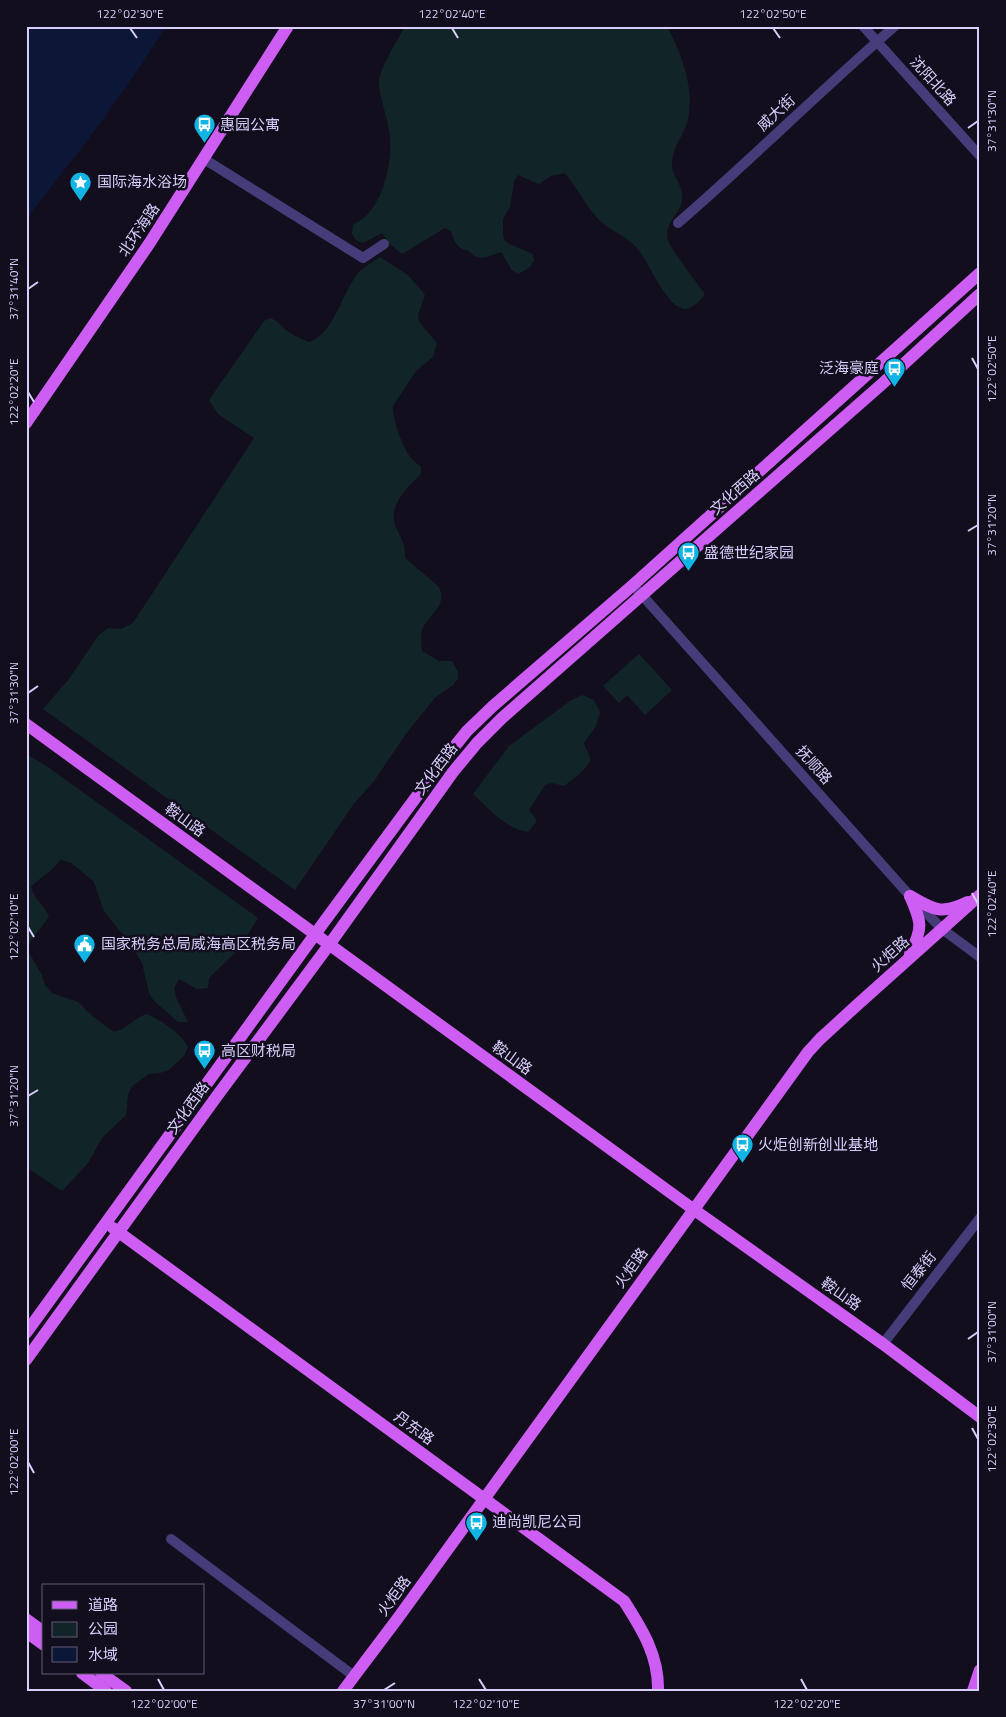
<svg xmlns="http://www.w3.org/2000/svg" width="1006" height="1717" font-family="'Titillium Web','Noto Sans SC',sans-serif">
  <rect width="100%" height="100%" fill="#130e1e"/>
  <!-- green -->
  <g fill="#112528">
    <path d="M 405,26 L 667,26 C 682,55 697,93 686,126 C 681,139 671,151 672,165 C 673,179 684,185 682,201 C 679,216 664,222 668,240 C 671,250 697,283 705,294 C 700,301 690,312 681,308 C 663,301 649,261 636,247 C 626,236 609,230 599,220 C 586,206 577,188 565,173 L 551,176 L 539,184 L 518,175 L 514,181 L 510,207 L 503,219 L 503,234 L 504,240 L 509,244 L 533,254 L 534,261 L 530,267 L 518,274 L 512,270 L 501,252 C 489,256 478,263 469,251 C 457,249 455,243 451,231 L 445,228 L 402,254 L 390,244 L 382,233 L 363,243 L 356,240 L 352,234 L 353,225 C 357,222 362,220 366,216 C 384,199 392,162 390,138 C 389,119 379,100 379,81 C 379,70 399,38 405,26 Z"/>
    <path d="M 380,257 L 408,275 L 425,295 L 418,315 L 419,322 L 437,343 L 433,357 L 416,371 L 393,406 C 392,419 403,449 412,459 C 414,462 418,464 421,467 L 421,474 C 410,485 391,502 394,520 C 395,529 402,537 404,546 C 405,550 405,554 405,558 L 439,587 C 448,608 428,613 422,630 C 420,636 422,645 422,651 L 439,661 L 452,661 L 458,672 L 458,679 L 453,685 L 436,697 L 408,731 L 374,781 L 353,805 L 295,890 L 43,709 L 69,679 L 98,636 L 108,628 L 121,629 L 133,623 L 254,438 L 218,414 L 209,400 L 264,321 L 270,318 C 278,320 280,326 286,330 C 293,335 301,339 309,342 C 334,334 342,293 358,273 C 363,267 373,262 380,257 Z"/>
    <polygon points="639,654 672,690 645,715 627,695 619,703 603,686"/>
    <path d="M 582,695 L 594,700 L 600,712 L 596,726 L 584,743 C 585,749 589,752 590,757 C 592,767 571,780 564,786 L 552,783 L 545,785 L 529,810 L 537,821 L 528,832 C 507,830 488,808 473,794 L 509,746 L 570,701 Z"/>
    <path d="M 26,754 L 45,765 L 258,918 L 239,949 L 209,978 L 208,988 L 197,989 L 179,979 L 174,988 L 176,997 L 188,1022 L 178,1022 L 154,1001 L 149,993 L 142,963 L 131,945 L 104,911 L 94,882 L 70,862 L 60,860 C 52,872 40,877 31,887 C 34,900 44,904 49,917 L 30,942 L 28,951 L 42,975 L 45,985 L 52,993 L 78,1002 L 91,1015 L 114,1032 C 126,1029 134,1019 146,1014 C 161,1020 181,1033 188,1047 L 184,1056 L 169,1070 L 160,1073 L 149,1074 L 132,1086 L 128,1095 L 126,1115 L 102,1138 L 88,1163 L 62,1191 L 26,1167 Z"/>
  </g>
  <!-- water -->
  <path fill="#0c1738" d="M 26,26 L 166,26 C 124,94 76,156 26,219 Z"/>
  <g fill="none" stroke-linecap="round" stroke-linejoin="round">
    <!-- minor -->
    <g stroke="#463c7a" stroke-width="10">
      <polyline points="863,26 980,156"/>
      <polyline points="204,159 363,258 384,244"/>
      <path d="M 678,223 C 752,159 821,90 895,26"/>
      <polyline points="633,585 910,896 942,929 980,957"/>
      <polyline points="883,1344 980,1218"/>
      <polyline points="171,1539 354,1676"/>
    </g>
    <!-- major -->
    <g stroke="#ce5ef3" stroke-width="12">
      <polyline points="26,423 149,244 288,26"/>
      <polyline points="26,724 693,1209 883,1344 980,1417"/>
      <path d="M 910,896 C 934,910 941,915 968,902"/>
      <path d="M 910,954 C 923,928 922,923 910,896"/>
      <path d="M 113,1228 L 624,1601 C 642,1629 659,1656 658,1691"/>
      <polyline points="26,1333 324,922 442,762 467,731 493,706 633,585 980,273"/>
      <polyline points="26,1360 217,1096 329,945 453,772 477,743 502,718 882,384 980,294"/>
      <polyline points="26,1619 44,1632"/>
      <polyline points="26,1632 44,1645"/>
      <polyline points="82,1673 106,1691"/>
      <polyline points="101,1673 126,1691"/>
      <polyline points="343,1691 398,1618 808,1052 820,1039 856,1006 980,895"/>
      <polyline points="973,1691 980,1670"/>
    </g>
  </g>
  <!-- ticks -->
  <path fill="none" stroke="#d9cefb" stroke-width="2" d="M 130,28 L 137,38M 452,28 L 458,38M 773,28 L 780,38M 968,128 L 978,121M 28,289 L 38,282M 972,358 L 978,369M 28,392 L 34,402M 968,531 L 978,525M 28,693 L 38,686M 972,893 L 978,904M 28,927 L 34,937M 28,1096 L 38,1090M 968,1339 L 978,1332M 972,1428 L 978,1439M 28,1462 L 34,1473M 158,1679 L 164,1690M 479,1679 L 486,1690M 801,1679 L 807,1690M 384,1690 L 395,1683"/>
  <!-- icons -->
  <defs>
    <symbol id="bus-pin" viewBox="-11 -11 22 30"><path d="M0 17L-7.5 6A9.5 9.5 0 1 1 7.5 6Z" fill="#11b5e5" stroke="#130e1e"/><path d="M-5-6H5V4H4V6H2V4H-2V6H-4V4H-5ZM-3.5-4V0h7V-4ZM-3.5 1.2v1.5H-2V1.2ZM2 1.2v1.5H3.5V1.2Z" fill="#fff"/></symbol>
    <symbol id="sight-pin" viewBox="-11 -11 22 30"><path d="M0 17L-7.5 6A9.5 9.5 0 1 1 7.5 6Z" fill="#11b5e5" stroke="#130e1e"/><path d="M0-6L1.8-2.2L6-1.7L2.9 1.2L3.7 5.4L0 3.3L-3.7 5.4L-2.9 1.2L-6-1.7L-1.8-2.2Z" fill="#fff"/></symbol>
    <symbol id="civic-pin" viewBox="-11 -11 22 30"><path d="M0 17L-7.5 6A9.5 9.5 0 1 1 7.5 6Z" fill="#11b5e5" stroke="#130e1e"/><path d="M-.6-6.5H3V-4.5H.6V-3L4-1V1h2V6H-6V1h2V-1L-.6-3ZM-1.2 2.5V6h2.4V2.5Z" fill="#fff"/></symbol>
  </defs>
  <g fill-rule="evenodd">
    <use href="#bus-pin" x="192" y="112" width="25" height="34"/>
    <use href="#sight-pin" x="68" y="170" width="25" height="34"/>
    <use href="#bus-pin" x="882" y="356" width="25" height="34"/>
    <use href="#bus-pin" x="676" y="540" width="25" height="34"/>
    <use href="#civic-pin" x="72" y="932" width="25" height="34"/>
    <use href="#bus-pin" x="192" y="1038" width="25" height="34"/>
    <use href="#bus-pin" x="730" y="1132" width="25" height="34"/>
    <use href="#bus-pin" x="464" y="1510" width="25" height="34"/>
  </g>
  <g text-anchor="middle" stroke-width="5" stroke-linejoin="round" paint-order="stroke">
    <!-- street labels -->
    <g font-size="15" fill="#d9cefb" stroke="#130e1e">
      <text transform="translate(933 81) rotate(48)" y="5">沈阳北路</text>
      <text transform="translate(776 113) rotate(-43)" y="5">威大街</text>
      <text transform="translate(139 230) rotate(-56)" y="5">北环海路</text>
      <text transform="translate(735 492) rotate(-41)" y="5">文化西路</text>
      <text transform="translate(814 765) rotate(48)" y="5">抚顺路</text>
      <text transform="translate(436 769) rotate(-53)" y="5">文化西路</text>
      <text transform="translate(185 820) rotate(36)" y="5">鞍山路</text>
      <text transform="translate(890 954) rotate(-42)" y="5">火炬路</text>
      <text transform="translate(512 1058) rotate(36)" y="5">鞍山路</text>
      <text transform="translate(188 1108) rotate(-54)" y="5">文化西路</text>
      <text transform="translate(631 1268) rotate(-54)" y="5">火炬路</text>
      <text transform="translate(919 1271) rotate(-52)" y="5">恒泰街</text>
      <text transform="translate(841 1294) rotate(35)" y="5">鞍山路</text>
      <text transform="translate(414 1428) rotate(36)" y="5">丹东路</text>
      <text transform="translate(394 1596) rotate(-54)" y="5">火炬路</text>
    </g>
    <!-- poi labels -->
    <g font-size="15" fill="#d9cefb" stroke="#130e1e" text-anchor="start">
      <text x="220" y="130">惠园公寓</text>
      <text x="97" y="187">国际海水浴场</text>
      <text x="879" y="373" text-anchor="end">泛海豪庭</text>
      <text x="704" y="558">盛德世纪家园</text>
      <text x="101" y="949">国家税务总局威海高区税务局</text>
      <text x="221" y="1056">高区财税局</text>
      <text x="758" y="1150">火炬创新创业基地</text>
      <text x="492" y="1527">迪尚凯尼公司</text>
    </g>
  </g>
  <!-- border -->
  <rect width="1006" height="1717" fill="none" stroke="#130e1e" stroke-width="55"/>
  <!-- legend -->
  <rect x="42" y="1584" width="162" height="90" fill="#130e1e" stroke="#625b76"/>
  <rect x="52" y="1601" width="25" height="8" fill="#ce5ef3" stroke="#625b76"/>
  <text x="88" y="1610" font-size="15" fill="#d9cefb">道路</text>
  <rect x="52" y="1622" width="25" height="15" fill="#112528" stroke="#625b76"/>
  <text x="88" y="1634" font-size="15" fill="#d9cefb">公园</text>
  <rect x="52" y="1647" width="25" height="15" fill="#0c1738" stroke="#625b76"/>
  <text x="88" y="1660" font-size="15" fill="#d9cefb">水域</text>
  <rect x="28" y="28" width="950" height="1662" fill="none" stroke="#d9cefb" stroke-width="2"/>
  <g font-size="12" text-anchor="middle" fill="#d9cefb">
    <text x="130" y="18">122°02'30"E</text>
    <text x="452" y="18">122°02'40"E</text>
    <text x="773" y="18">122°02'50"E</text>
    <text transform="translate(992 121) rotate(-90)" y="4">37°31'30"N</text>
    <text transform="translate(14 289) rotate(-90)" y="4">37°31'40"N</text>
    <text transform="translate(992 369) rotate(-90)" y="4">122°02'50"E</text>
    <text transform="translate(14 392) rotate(-90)" y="4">122°02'20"E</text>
    <text transform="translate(992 525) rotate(-90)" y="4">37°31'20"N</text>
    <text transform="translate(14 693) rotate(-90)" y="4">37°31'30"N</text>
    <text transform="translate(992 904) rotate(-90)" y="4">122°02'40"E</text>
    <text transform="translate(14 927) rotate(-90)" y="4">122°02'10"E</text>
    <text transform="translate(14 1096) rotate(-90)" y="4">37°31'20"N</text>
    <text transform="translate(992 1332) rotate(-90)" y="4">37°31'00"N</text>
    <text transform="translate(992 1439) rotate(-90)" y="4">122°02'30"E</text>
    <text transform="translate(14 1462) rotate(-90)" y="4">122°02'00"E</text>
    <text x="164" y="1708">122°02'00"E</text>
    <text x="384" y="1708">37°31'00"N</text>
    <text x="486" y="1708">122°02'10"E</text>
    <text x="807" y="1708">122°02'20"E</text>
  </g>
</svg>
